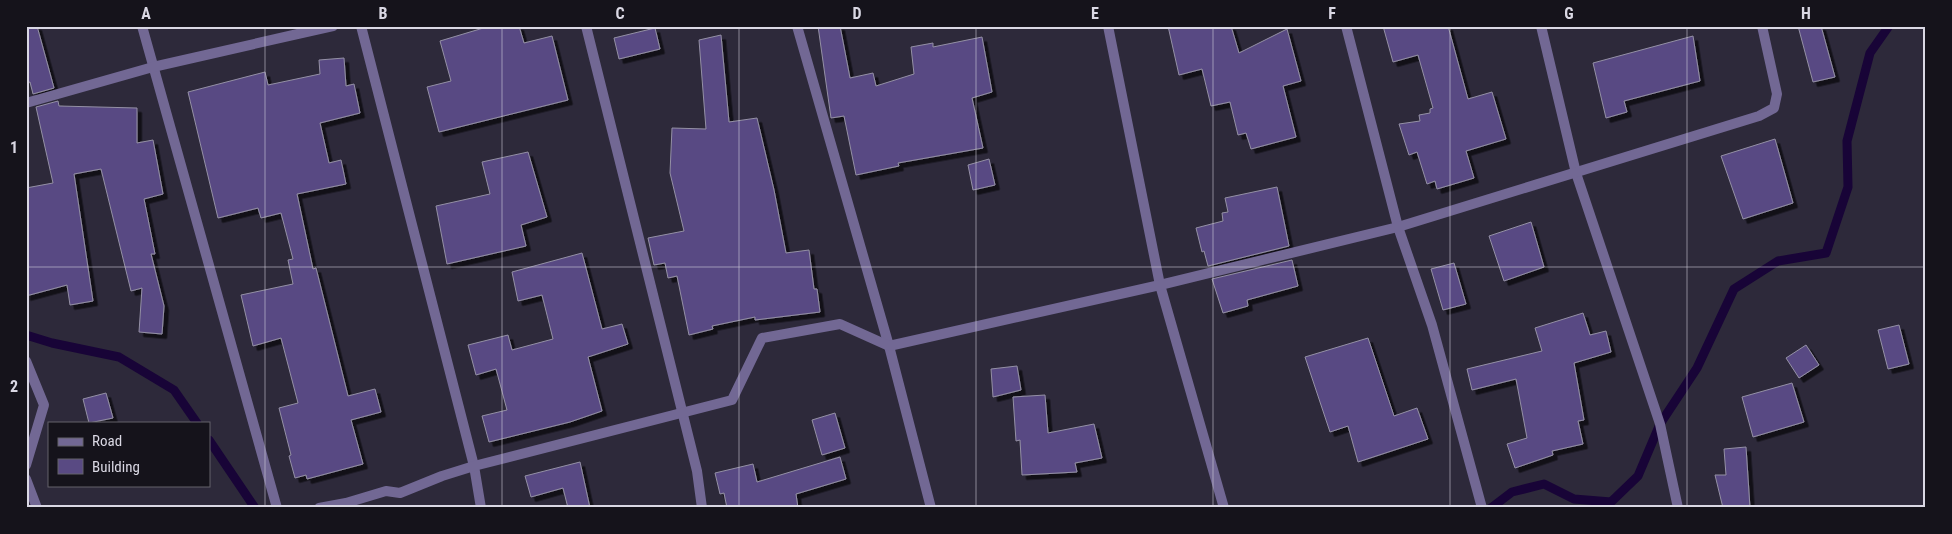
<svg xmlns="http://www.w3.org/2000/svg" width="1952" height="534" font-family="'Roboto Condensed',sans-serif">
  <defs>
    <filter id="shadow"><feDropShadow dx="4.5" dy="4.5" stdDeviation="0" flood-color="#0009"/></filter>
  </defs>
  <rect width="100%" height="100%" fill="#2d293a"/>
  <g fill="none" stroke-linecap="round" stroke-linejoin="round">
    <!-- stream -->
    <g stroke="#180437" stroke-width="9">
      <polyline points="26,335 52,343 119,357 174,390 197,423"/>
      <polyline points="209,440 255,508"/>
      <polyline points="1491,508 1512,492 1544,484 1574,499 1611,502 1638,476 1660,424 1697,368 1734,289 1778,261 1826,253 1848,187 1847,141 1870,53 1889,26"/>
    </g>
  </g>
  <!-- building -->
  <g fill="#594a83" stroke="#9490a5" filter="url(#shadow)">
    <polygon points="26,26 37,26 54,88 33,94 30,82 26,83"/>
    <polygon points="490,26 519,26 524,43 552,36 568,100 439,132 427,87 451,81 440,41"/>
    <polygon points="818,26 840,26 850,78 873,73 876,86 914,74 911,47 933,43 933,47 982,37 992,92 972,98 983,148 898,163 899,166 856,175 844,116 831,118"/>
    <polygon points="1168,26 1231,26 1239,53 1287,29 1301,81 1283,86 1296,137 1251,149 1246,133 1238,135 1230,102 1211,106 1202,69 1179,75"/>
    <polygon points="1383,26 1448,26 1468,99 1492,92 1506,139 1466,151 1474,178 1437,189 1435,181 1427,184 1417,152 1409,155 1399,124 1420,121 1419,115 1430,113 1430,109 1433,108 1418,55 1393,62"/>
    <polygon points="1798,26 1821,26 1835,77 1813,82"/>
    <polygon points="655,28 660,49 619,59 614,38"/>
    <polygon points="721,35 729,122 757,118 774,190 786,253 809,250 814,289 817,289 820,312 755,320 755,317 712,326 713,329 689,335 677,276 668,278 665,263 654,265 648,238 684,231 670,173 672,128 706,129 699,40"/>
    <polygon points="1693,36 1700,81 1624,101 1627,112 1606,118 1593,63"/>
    <polygon points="344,58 346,86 354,84 360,113 320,123 329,163 341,160 346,184 297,194 313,269 316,268 348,396 375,389 381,412 351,420 363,464 307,479 306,475 295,478 289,456 291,455 279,408 298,403 281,338 253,346 241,295 293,284 288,260 293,259 281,213 261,218 258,208 218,218 188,92 265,72 268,85 320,74 319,60"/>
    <polygon points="58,101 59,106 137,108 137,143 153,140 163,194 144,199 155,254 151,254 164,306 162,334 139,332 142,288 131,291 101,169 74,174 93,301 70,305 67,285 26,296 26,188 53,183 36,107"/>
    <polygon points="1775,139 1793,203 1743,219 1721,156"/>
    <polygon points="528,152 547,217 521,225 526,246 447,264 436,206 490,194 482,162"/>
    <polygon points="989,159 995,185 973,190 968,165"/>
    <polygon points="1277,187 1289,246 1208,266 1204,251 1202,252 1196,228 1223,221 1222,213 1228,212 1225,198"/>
    <polygon points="1531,222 1544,267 1504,281 1489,236"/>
    <polygon points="582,253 602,329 622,324 628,344 588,357 602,411 570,422 489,442 482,416 507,410 496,369 476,375 468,345 508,335 512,350 553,339 542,295 518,301 512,272"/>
    <polygon points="1292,260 1298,286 1247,300 1248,306 1223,313 1212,279"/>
    <polygon points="1454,263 1466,304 1443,310 1431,269"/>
    <polygon points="1583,313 1590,335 1606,331 1611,352 1574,363 1584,420 1578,421 1583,444 1552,451 1553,455 1515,468 1507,444 1527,438 1516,379 1472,390 1467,369 1542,351 1535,328"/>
    <polygon points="1899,325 1909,364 1888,369 1878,330"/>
    <polygon points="1368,338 1394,416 1417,408 1428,439 1358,462 1348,426 1330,432 1305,357"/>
    <polygon points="1806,345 1819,365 1799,378 1786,358"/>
    <polygon points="1017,366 1021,390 993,397 991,369"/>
    <polygon points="1792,383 1804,422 1753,437 1742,397"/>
    <polygon points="106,393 113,418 89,423 83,399"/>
    <polygon points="1045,395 1048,433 1094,424 1102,458 1075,463 1077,472 1022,475 1020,440 1016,441 1013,397"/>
    <polygon points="835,413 845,448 822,455 812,420"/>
    <polygon points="1746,447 1750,508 1723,508 1715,475 1726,475 1724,449"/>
    <polygon points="840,457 846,479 796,494 798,508 727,508 724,493 720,494 715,473 753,464 757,482"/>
    <polygon points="580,462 590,508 568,508 563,488 531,497 525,476"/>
  </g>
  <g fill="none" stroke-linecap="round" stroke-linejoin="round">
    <!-- street -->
    <g stroke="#726894" stroke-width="10">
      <polyline points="142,26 277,508"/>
      <polyline points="361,26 474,466 481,508"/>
      <polyline points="586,26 697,471 702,508"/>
      <polyline points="797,26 889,346 931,508"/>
      <polyline points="1108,26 1160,285 1224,508"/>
      <polyline points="1346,26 1398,227 1432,325 1482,508"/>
      <polyline points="1541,26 1576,173 1660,424 1678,508"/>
      <polyline points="26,103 153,67 333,26"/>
      <polyline points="26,361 44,405 26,465"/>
      <polyline points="26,479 37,508"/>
      <polyline points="319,508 346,503 386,491 400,493 442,476 474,466 732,400 762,338 840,324 889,346 1160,285 1398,227 1759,116 1774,108 1777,94 1762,26"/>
    </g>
  </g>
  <!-- grid -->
  <path fill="none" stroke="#dad8e4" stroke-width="1" stroke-opacity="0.55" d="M 265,26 L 265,508M 502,26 L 502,508M 739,26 L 739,508M 976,26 L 976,508M 1213,26 L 1213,508M 1450,26 L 1450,508M 1687,26 L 1687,508M 26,267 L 1926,267"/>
  <!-- border -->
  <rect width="1952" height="534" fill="none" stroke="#15131b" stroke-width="55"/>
  <!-- legend -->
  <rect x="48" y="422" width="162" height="65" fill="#15131b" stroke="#64626b"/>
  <rect x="58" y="438" width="25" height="8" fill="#726894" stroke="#64626b"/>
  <text x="92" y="446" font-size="15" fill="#dad8e4">Road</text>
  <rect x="58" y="459" width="25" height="15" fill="#594a83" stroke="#64626b"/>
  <text x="92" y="472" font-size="15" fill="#dad8e4">Building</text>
  <rect x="28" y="28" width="1896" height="478" fill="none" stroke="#dad8e4" stroke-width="2"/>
  <g font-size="16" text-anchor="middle" font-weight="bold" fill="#dad8e4">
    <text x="146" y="19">A</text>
    <text x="383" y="19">B</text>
    <text x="620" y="19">C</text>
    <text x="857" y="19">D</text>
    <text x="1095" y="19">E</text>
    <text x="1332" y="19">F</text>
    <text x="1569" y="19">G</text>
    <text x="1806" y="19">H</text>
    <text x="14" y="153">1</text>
    <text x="14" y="392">2</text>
  </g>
</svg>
